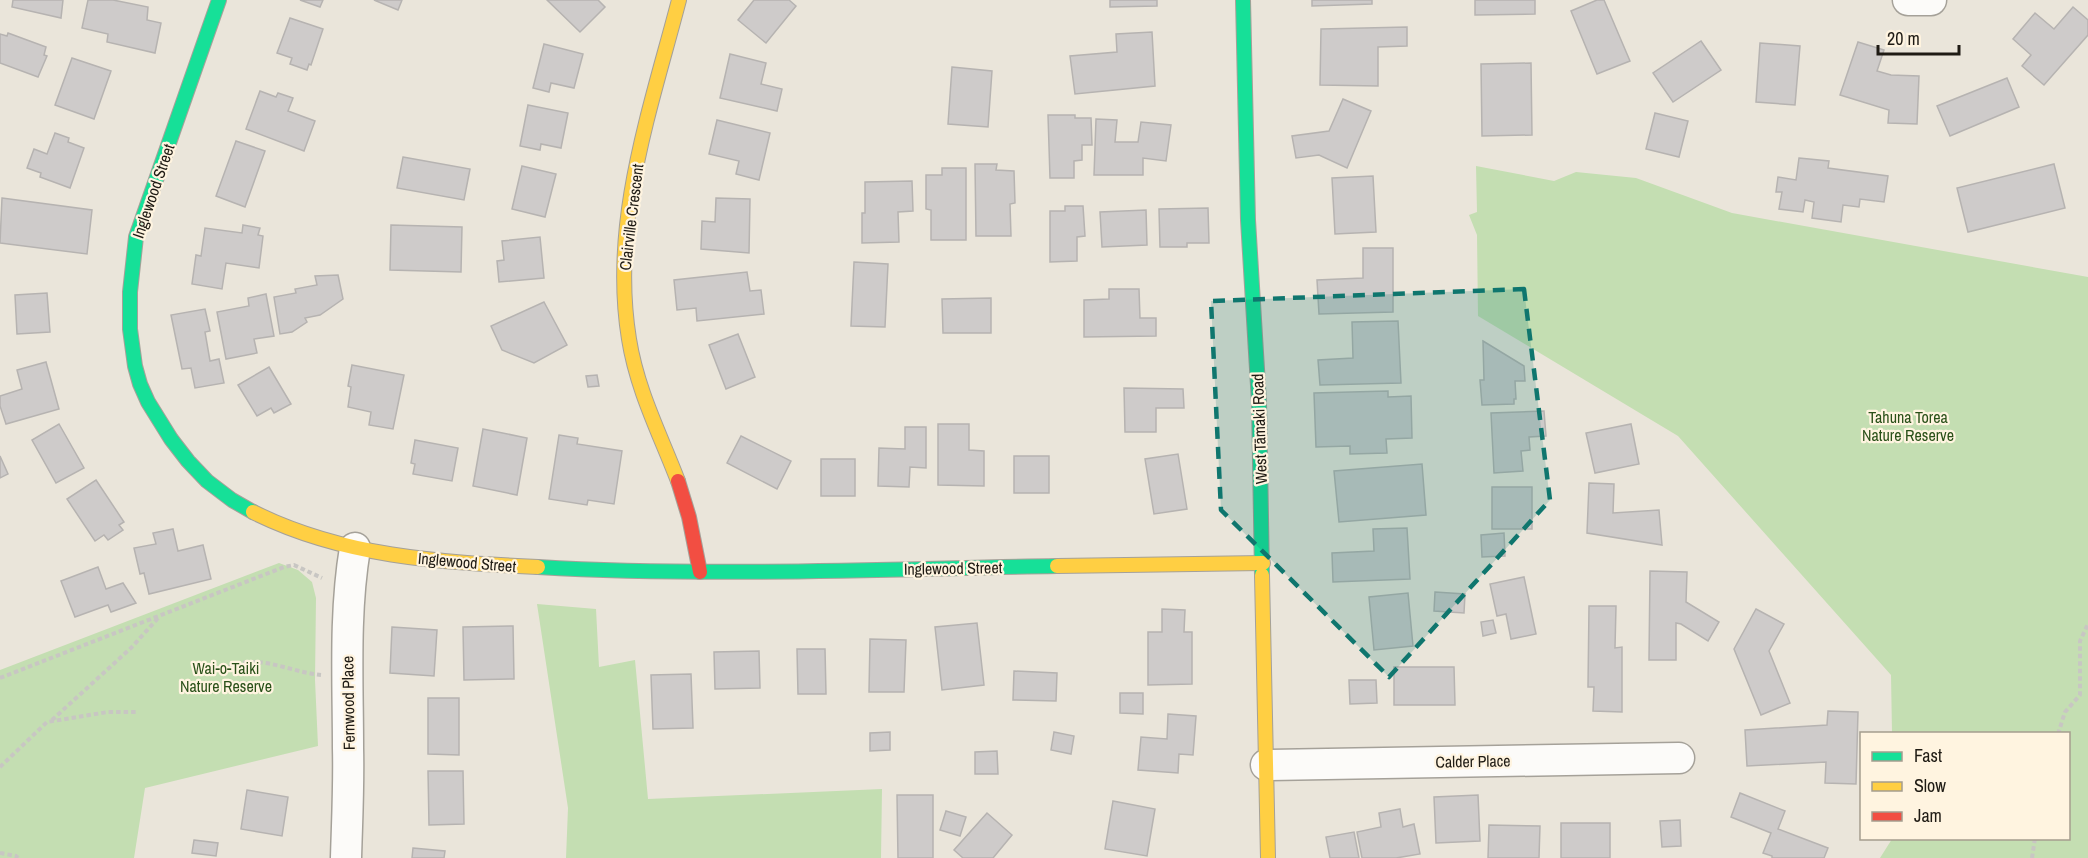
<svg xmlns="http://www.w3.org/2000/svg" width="2088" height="858" font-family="'Archivo Narrow',sans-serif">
  <rect width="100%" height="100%" fill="#eae5da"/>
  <!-- green -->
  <g fill="#c4deb2">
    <polygon points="1476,166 1554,181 1576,172 1636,178 1732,213 2088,277 2088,858 1880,858 1892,839 2068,838 2068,734 1892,733 1891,675 1678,436 1478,316 1477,235 1469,215 1477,212"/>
    <polygon points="279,563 298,570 312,582 316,598 315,680 318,746 145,788 134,858 0,858 0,670"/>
    <polygon points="537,604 596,609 599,667 635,660 648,799 882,789 881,858 566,858 568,808"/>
  </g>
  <!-- building -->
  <g fill="#cecbca" stroke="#b6b3b1" stroke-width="1.5">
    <polygon points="13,0 63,0 61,18 12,7"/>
    <polygon points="88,0 113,0 148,7 147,20 161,23 155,53 107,42 108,34 82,28"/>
    <polygon points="300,0 323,0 320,7"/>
    <polygon points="374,0 402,0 398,10"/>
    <polygon points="547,0 598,0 605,7 580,32"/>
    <polygon points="754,0 789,0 796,6 766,43 738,20"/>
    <polygon points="1110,0 1157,0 1157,6 1110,7"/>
    <polygon points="1312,0 1372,0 1372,4 1312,6"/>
    <polygon points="1475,0 1535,0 1535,14 1475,15"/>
    <polygon points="1597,0 1604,0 1630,61 1597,74 1571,11"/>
    <polygon points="2073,7 2088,20 2088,35 2044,85 2022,66 2031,55 2013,39 2035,13 2054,29"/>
    <polygon points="290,18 323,29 311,65 309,64 307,70 290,64 292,58 277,53"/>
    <polygon points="1407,27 1407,46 1378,47 1378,86 1320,85 1321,29"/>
    <polygon points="1152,32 1155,86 1075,94 1070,56 1117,52 1116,34"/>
    <polygon points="8,33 46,47 44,55 47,56 38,77 0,63 0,34 7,36"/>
    <polygon points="1701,41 1721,70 1673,102 1653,73"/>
    <polygon points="1858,42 1884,50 1877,71 1891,75 1919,76 1917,124 1888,123 1889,110 1840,95"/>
    <polygon points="1760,43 1800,46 1795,105 1756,102"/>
    <polygon points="544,44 583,54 574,88 551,83 549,92 533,88"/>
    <polygon points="730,54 766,63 761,84 782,89 777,111 720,98"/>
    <polygon points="72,58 111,71 94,119 55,105"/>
    <polygon points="1531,63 1532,135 1482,136 1481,64"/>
    <polygon points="952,67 992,71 988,127 948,124"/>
    <polygon points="2007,78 2019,107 1950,136 1937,106"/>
    <polygon points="260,91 276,97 278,93 293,98 288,111 315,121 304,151 246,129"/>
    <polygon points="1343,99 1371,111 1347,168 1319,155 1296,158 1292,136 1329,131"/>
    <polygon points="528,105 568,113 561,148 541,144 540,150 520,146"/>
    <polygon points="1655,113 1688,121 1679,157 1646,149"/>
    <polygon points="1048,115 1075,115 1075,118 1091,118 1092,145 1082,145 1082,160 1074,161 1074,178 1050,178"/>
    <polygon points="1096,119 1117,120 1115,142 1138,142 1141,122 1171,125 1166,161 1143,158 1143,175 1094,175"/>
    <polygon points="717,120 770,133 759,180 736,174 739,161 709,154"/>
    <polygon points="55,133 69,138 68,142 84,148 70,188 40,177 41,173 27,168 34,149 47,154"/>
    <polygon points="236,141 265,151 245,207 216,196"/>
    <polygon points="403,157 470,169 464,200 397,188"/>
    <polygon points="1799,158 1829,161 1828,168 1888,176 1884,202 1860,199 1859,207 1843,205 1841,222 1812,218 1814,202 1805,200 1803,212 1779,209 1782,192 1776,192 1778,177 1796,180"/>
    <polygon points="975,164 997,164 996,170 1014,171 1015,203 1010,204 1011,236 976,236"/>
    <polygon points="2054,164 2065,208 1968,232 1957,188"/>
    <polygon points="522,166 556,174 545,217 512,209"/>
    <polygon points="942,168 966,168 966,240 931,240 931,210 926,209 926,175 942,175"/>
    <polygon points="1373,176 1376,232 1335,234 1332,178"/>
    <polygon points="912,181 913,211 898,212 899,242 862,243 862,213 865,213 865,182"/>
    <polygon points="2,198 92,210 87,254 0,243"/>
    <polygon points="716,198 750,199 749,253 701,249 702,221 715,222"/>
    <polygon points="1065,206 1083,206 1085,236 1077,237 1077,261 1050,262 1050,211 1065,211"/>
    <polygon points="1208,208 1209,243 1187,243 1187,247 1160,247 1159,209"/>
    <polygon points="1146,210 1147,245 1102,247 1100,212"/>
    <polygon points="243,225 260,228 258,235 263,236 259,268 226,263 222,289 192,284 196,255 201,256 205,228 242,233"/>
    <polygon points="391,225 462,227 461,272 390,270"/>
    <polygon points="540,237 544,278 499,282 497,261 504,260 502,241"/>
    <polygon points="1363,248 1393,248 1393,312 1319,314 1317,280 1363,278"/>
    <polygon points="854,262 888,264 885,327 851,326"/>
    <polygon points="747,272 750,291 761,290 764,314 697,321 696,308 677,310 674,280"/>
    <polygon points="338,275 343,299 320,315 305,318 307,322 292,332 280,334 274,297 296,293 295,289 317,285 315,276"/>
    <polygon points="1109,289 1139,289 1140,318 1156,318 1156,336 1084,337 1084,300 1109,299"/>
    <polygon points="47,293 50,332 17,334 15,295"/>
    <polygon points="266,294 274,336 254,339 257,353 226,359 217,312 249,306 248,298"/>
    <polygon points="991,298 991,333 943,333 942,299"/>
    <polygon points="544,302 567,345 534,363 502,350 491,326"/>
    <polygon points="205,309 210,331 205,332 210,361 219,359 224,383 195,388 191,368 182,369 171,315"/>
    <polygon points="1398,321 1401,383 1320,385 1318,360 1353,358 1352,322"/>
    <polygon points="738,334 755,377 726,389 709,345"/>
    <polygon points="1483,341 1524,366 1525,381 1515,381 1516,399 1514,399 1514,404 1482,405 1480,380 1484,380"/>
    <polygon points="46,362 59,409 6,424 0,406 0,396 22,389 17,370"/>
    <polygon points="352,365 404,375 393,429 369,425 371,412 348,407 351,387 348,386"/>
    <polygon points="269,367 291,404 274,413 271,408 257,416 238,385"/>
    <polygon points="597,375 599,386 588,387 586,376"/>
    <polygon points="1124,388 1183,389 1184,408 1156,408 1156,432 1125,432"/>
    <polygon points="1388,391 1388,397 1411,396 1412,438 1386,439 1387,453 1350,454 1350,446 1316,447 1314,393"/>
    <polygon points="1544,411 1546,436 1529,437 1530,450 1521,451 1523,471 1494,473 1491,413"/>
    <polygon points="59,424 84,468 56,483 32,440"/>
    <polygon points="938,424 969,424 969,450 984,451 984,486 938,485"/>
    <polygon points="1631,424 1639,464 1595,473 1586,433"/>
    <polygon points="905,427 926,427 926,468 910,467 909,487 878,486 879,448 905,449"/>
    <polygon points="483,429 527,438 517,495 473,486"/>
    <polygon points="559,435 578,438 577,444 622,451 614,504 588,500 587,505 549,499"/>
    <polygon points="741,436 791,461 777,489 727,463"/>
    <polygon points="415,440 458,448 452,481 413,474 415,464 411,463"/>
    <polygon points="1178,454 1187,509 1154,514 1145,459"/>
    <polygon points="0,456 8,474 0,478"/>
    <rect x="1014" y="456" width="35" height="37"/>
    <rect x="821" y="459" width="34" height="37"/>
    <polygon points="1422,464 1426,515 1339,522 1334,471"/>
    <polygon points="96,480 124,522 119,525 123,530 108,540 104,535 95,541 67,499"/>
    <polygon points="1589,483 1614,484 1613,513 1659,510 1662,545 1587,533"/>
    <rect x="1492" y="487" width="40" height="42"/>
    <polygon points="1407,528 1410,579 1333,582 1332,553 1374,551 1373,529"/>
    <polygon points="173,529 178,551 203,545 211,579 149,594 144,573 140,574 134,548 156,544 153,533"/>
    <polygon points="1504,533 1505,556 1482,557 1481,535"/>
    <polygon points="98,567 106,589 123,583 136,603 111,612 108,605 75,617 61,581"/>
    <polygon points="1650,571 1687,572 1686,602 1719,622 1708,641 1681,624 1676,623 1676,660 1649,660"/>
    <polygon points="1524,577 1536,634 1511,639 1506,614 1497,616 1490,584"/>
    <polygon points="1435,592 1465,594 1464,613 1434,611"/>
    <polygon points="1408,593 1413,646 1374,650 1369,597"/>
    <polygon points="1589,606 1616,606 1615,648 1622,647 1622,712 1593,711 1594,687 1588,687"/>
    <polygon points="1162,609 1185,610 1184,632 1192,632 1192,684 1148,685 1148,632 1162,632"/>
    <polygon points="1756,609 1784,624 1769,651 1790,703 1761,715 1734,649"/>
    <polygon points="1493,620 1496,633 1483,636 1481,622"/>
    <polygon points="977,623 984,685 942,690 935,627"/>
    <polygon points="513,626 514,679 464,680 463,627"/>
    <polygon points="392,627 437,630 434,676 390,673"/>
    <polygon points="870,639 906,640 904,692 869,692"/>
    <polygon points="797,649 825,649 826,694 798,694"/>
    <polygon points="759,651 760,688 715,689 714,652"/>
    <polygon points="1394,667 1454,667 1455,705 1394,705"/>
    <polygon points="1014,671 1057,673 1056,701 1013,700"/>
    <polygon points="691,674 693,728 653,729 651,675"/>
    <polygon points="1349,680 1376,680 1377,703 1350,704"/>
    <polygon points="1120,693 1143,693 1143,714 1120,713"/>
    <polygon points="428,698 459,698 459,755 428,754"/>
    <polygon points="1828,711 1858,712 1856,784 1825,783 1826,762 1747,766 1745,730 1827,725"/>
    <polygon points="1168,714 1196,716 1193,755 1179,754 1178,773 1138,770 1141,737 1167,739"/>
    <polygon points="890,732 890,750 870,751 870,733"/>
    <polygon points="1054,732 1074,736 1071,754 1051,750"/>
    <polygon points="997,751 998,774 975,774 975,752"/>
    <polygon points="428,771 463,771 464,824 429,825"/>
    <polygon points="247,790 288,797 282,836 241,829"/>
    <polygon points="1740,793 1785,811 1778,829 1828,848 1824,858 1772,858 1772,856 1763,853 1771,833 1731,817"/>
    <polygon points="897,795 933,795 933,858 898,858"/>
    <polygon points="1478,795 1480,841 1436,843 1434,797"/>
    <polygon points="1113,801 1155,809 1147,856 1105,849"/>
    <polygon points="1400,809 1403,827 1414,824 1420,854 1396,858 1362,858 1357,832 1381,827 1379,813"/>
    <polygon points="946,811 966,817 960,836 940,830"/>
    <polygon points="987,813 1012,835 993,858 963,858 954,850"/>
    <polygon points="1680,820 1681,846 1662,847 1660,821"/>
    <rect x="1561" y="823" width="49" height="35"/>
    <polygon points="1489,825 1540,826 1539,858 1488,858"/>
    <polygon points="1354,832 1359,858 1330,858 1326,837"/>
    <polygon points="194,840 218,843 216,856 192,853"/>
    <polygon points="413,848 445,851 444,858 412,858"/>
  </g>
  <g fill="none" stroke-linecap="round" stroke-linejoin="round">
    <defs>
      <g id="street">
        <polyline points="1908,0 1931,0"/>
        <polyline points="1266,765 1679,758"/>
        <path d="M 346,858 C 347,821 349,785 348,748 C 348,681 344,614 355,548"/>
      </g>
      <g id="fast">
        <polyline points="219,0 136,237 130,292 130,329 135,366 140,384 148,402 171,439 188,461 207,481 232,500 253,512"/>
        <polyline points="1243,0 1248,220 1259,402 1262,575"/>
        <path d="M 538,567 C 710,577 884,569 1057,566"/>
      </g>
      <g id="slow">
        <path d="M 678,481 C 660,434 637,390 629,339 C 610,223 650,111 679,0"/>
        <path d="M 253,512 C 343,557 438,562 538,567"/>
        <polyline points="1057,566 1263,563"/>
        <polyline points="1262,575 1268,858"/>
      </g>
      <polyline id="jam" points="678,481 689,517 700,572"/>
    </defs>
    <!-- street casing -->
    <use href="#street" stroke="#a5a199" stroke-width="33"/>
    <!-- fast casing -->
    <use href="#fast" stroke="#a5a199" stroke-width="16"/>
    <!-- slow casing -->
    <use href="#slow" stroke="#a5a199" stroke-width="16"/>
    <!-- jam casing -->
    <use href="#jam" stroke="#a5a199" stroke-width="16"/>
    <!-- path -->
    <g stroke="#c8c6c3" stroke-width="4" stroke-dasharray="4.5 3" stroke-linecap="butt">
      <path d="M 214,668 C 228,670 237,662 251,662 C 272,661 298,673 321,675"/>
      <polyline points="0,678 284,567 294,565 322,578"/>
      <polyline points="52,720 131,648 159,617"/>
      <polyline points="2058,734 2065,712 2080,695 2080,641 2088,624"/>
      <polyline points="0,767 47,722 108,712 136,712"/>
      <polyline points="0,853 16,856 18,858"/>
      <polyline points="2032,858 2035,838"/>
    </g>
    <!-- street -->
    <use href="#street" stroke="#fcfbf9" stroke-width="30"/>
    <!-- fast -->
    <use href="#fast" stroke="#16e098" stroke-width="14"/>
    <!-- slow -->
    <use href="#slow" stroke="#ffcf43" stroke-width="14"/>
    <!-- jam -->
    <use href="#jam" stroke="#f24e42" stroke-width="14"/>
  </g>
  <!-- marked area -->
  <path fill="#0f766e" fill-opacity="0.2" stroke="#0f766e" stroke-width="4.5" stroke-dasharray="12 8" stroke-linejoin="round" d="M 1524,289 L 1550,500 L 1389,677 L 1221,510 L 1211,301 Z"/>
  <g text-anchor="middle" stroke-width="4.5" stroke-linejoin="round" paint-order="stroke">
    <!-- street labels -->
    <g font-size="16" fill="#1f1b14" stroke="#fff4e0">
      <text transform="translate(153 191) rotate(-71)" y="6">Inglewood Street</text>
      <text transform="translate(631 217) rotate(-83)" y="6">Clairville Crescent</text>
      <text transform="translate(1259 429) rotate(-92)" y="6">West Tāmaki Road</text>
      <text transform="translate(467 562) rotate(5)" y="6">Inglewood Street</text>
      <text transform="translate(953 568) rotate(-1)" y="6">Inglewood Street</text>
      <text transform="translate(348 703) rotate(-91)" y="6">Fernwood Place</text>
      <text transform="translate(1473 761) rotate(-1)" y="6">Calder Place</text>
    </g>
    <!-- park labels -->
    <g font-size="16" fill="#295018" stroke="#fff4e0">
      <text x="1908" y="423">Tahuna Torea<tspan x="1908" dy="18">Nature Reserve</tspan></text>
      <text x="226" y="674">Wai-o-Taiki<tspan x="226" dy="18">Nature Reserve</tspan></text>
    </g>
  </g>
  <!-- legend -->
  <rect x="1860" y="732" width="210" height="108" fill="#fff4e0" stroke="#a59d8e" stroke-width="1.5"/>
  <rect x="1872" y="752" width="30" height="9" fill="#16e098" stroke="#a59d8e" stroke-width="1.5"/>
  <text x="1914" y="762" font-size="18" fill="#1f1b14">Fast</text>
  <rect x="1872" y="782" width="30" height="9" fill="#ffcf43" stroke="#a59d8e" stroke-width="1.5"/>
  <text x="1914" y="792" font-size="18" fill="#1f1b14">Slow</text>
  <rect x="1872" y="812" width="30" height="9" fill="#f24e42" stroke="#a59d8e" stroke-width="1.5"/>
  <text x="1914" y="822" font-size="18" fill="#1f1b14">Jam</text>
  <!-- scale -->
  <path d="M1878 45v9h81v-9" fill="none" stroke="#1f1b14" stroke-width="3"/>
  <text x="1887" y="45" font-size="18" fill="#1f1b14" stroke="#fff4e0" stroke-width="4.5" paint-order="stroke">20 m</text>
</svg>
